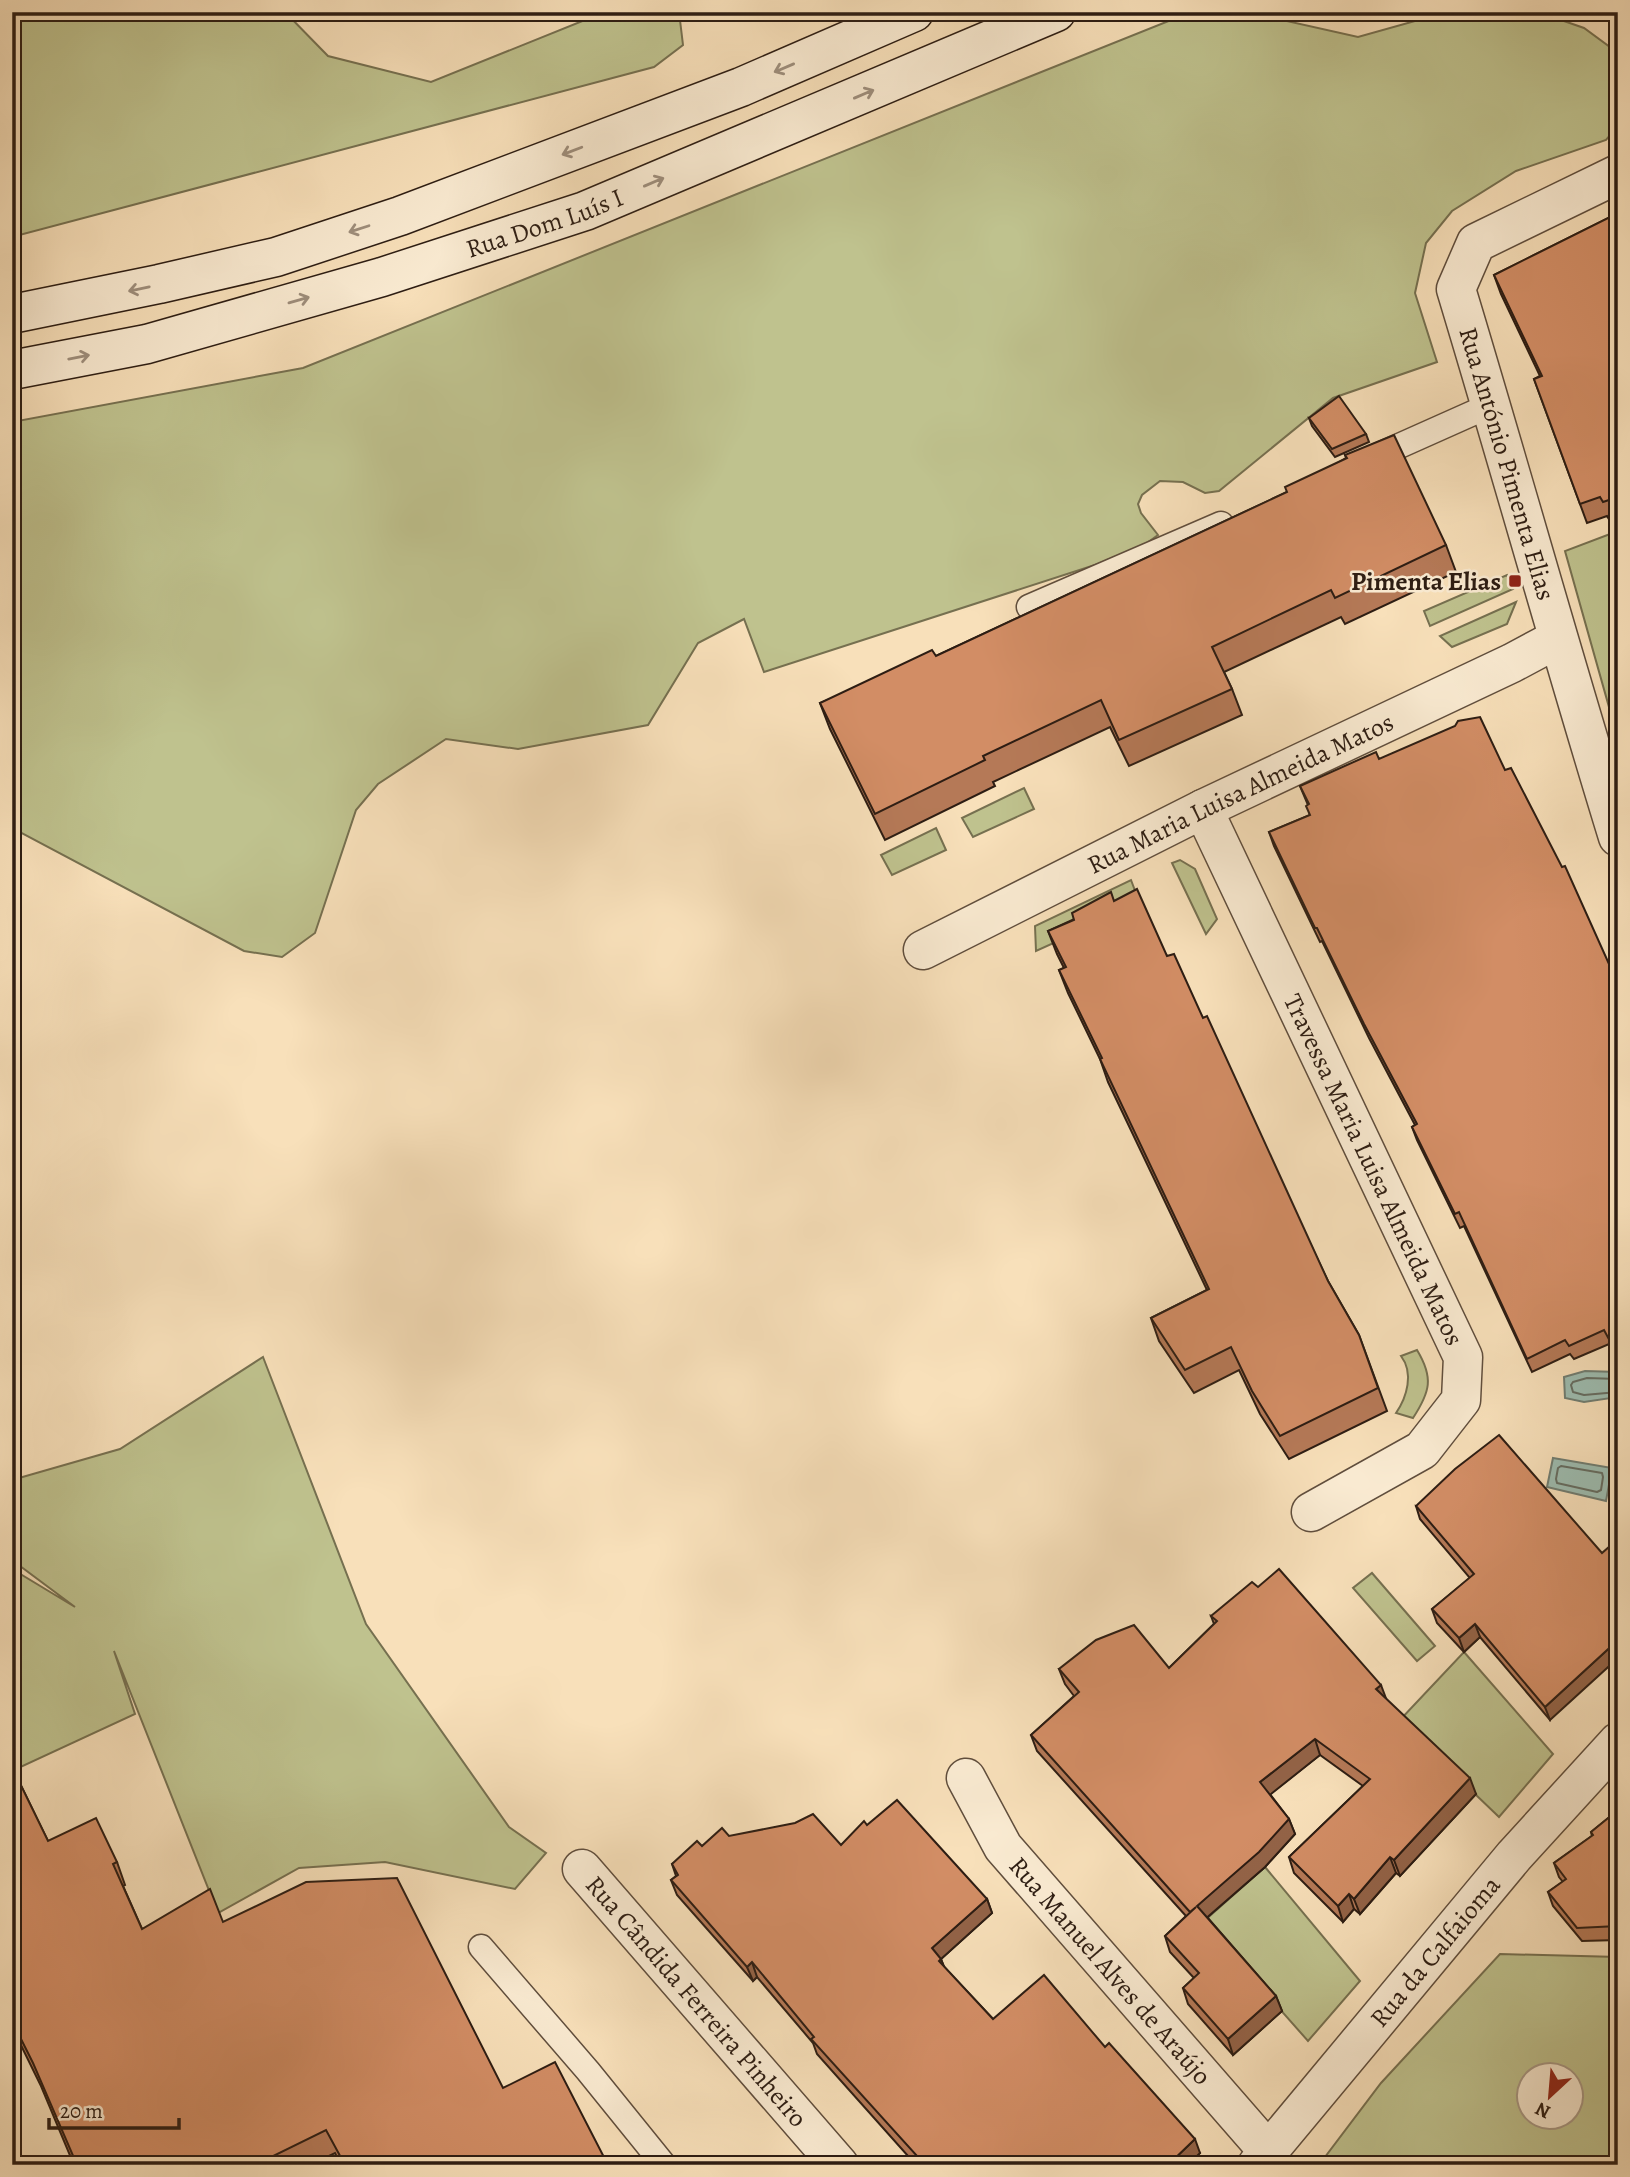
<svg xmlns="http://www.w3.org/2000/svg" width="1630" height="2177" font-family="Alegreya,serif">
  <rect width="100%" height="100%" fill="#f8e0ba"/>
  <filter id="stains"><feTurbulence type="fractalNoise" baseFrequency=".00286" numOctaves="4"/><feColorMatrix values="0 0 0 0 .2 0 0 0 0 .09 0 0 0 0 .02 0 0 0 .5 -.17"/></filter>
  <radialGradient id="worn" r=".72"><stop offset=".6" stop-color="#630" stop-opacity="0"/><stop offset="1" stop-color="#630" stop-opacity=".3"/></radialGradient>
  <!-- green -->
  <g fill="#bfc28e" stroke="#767050" stroke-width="2" fill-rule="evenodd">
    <polygon points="12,12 285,12 328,56 431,82 585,20 587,12 679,12 683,45 654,67 12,237"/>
    <polygon points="1191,12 1247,12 1358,37 1447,12 1538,12 1584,28 1618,53 1618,126 1606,140 1516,171 1452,211 1426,243 1415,293 1437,362 1333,398 1219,491 1205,493 1183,482 1160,481 1142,495 1138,504 1141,513 1158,535 1144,545 1098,564 764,672 744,619 698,643 648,725 518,749 446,739 378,784 356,810 315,933 282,957 244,951 12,828 12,422 303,368"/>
    <polygon points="1618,531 1618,703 1609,707 1565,551"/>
    <polygon points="1507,575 1513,589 1430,626 1424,611"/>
    <polygon points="1516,602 1507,624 1452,647 1440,636"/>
    <polygon points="1024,788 1034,809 973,837 962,818"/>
    <polygon points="936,828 946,850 892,875 881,855"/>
    <polygon points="1180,860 1195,869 1217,919 1206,934 1172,863"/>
    <polygon points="1131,880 1140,904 1036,951 1035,926"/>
    <path d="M 1417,1350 C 1434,1378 1430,1392 1413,1418 L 1396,1413 C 1407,1397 1414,1373 1401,1356 Z"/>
    <polygon points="263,1357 366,1624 509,1827 546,1853 515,1889 385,1862 299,1868 218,1913 114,1651 135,1714 12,1771 12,1569 75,1607 12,1560 12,1480 120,1449"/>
    <polygon points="1372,1573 1435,1646 1417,1661 1353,1588"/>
    <polygon points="1464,1652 1553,1754 1499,1817 1399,1721"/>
    <polygon points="1265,1867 1360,1981 1308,2041 1203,1922"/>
    <path d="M 1500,1954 L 1618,1957 L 1618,2165 L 1319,2165 L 1381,2083 ZM 1528,2076 L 1570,2076 L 1570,2118 L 1528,2118 Z"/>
  </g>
  <!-- water -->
  <g fill="#9dbdb1" stroke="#707d72" stroke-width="2">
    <polygon points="1585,1371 1618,1372 1618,1397 1584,1402 1565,1398 1564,1377"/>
    <polygon points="1553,1458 1612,1468 1606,1501 1547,1487"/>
  </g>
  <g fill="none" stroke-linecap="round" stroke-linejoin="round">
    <!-- shore -->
    <g stroke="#656d62" stroke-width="2">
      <polyline points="1618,1379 1587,1378 1573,1382 1571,1385 1573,1392 1584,1395 1618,1392"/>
      <polygon points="1561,1466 1602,1473 1603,1477 1601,1490 1597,1492 1557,1483 1556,1479 1558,1468"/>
    </g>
    <defs>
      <g id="service">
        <polyline points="1370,459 1491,405"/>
        <polyline points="1029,607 1221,524"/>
        <polyline points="481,1947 588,2071 664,2165"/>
      </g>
      <g id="minor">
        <path id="s1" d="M 1618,174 L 1476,243 L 1456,289 C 1511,471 1562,655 1618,837"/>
        <path id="s2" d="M 1203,809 L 1463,1357 L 1461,1400 L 1422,1450 L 1311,1512"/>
        <path id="s3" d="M 923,950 L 1203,809 L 1512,663 L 1557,639"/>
        <path id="s4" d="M 966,1778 L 1003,1847 L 1268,2151"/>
        <path id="s5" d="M 582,1869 L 839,2165"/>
        <path id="s6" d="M 1257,2165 L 1514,1856 L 1618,1742"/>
      </g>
      <g id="secondary">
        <polyline points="12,314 159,284 276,257 400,216 741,87 914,12"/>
        <path id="s7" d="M 12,370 L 147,344 L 382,277 L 585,211 L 1056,12"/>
      </g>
    </defs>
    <!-- service casing -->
    <use href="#service" stroke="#604e3d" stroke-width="27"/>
    <!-- minor casing -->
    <use href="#minor" stroke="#604e3d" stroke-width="41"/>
    <!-- secondary casing -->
    <use href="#secondary" stroke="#2d1d13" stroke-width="41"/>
    <!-- service -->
    <use href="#service" stroke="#faebd2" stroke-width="24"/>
    <!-- minor -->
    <use href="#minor" stroke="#faebd2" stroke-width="38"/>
    <!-- secondary -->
    <use href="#secondary" stroke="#faebd2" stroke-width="38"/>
  </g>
  <!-- wall -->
  <g fill="#b57957" stroke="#2d1d13" stroke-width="2">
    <polygon points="1618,213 1618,518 1610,521 1607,516 1587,523 1534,379 1540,376 1501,294 1494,275"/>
    <polygon points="1309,418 1366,434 1369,442 1335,457 1312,426"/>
    <polygon points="1345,455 1446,545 1456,572 1345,624 1341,617 1224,672 1232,689 1242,715 1129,766 1110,727 993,782 995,786 885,840 830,729 820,703 936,656 1287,492 1346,458"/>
    <polygon points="1379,759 1505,770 1618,984 1618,1360 1609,1344 1574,1359 1570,1354 1532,1372 1464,1226 1460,1228 1417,1140 1412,1127 1415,1125 1369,1038 1322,941 1320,942 1274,846 1269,832 1310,815 1308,805 1300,786"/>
    <polygon points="1114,901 1167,956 1203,1018 1328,1281 1359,1335 1387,1411 1289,1459 1260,1414 1239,1370 1194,1393 1159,1341 1151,1318 1207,1290 1108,1082 1100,1059 1068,993 1059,970 1064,968 1057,954 1048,931"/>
    <polygon points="1416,1506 1602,1553 1550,1720 1480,1637 1464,1652 1437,1623 1432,1609 1470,1578 1420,1519"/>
    <polygon points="1211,1616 1385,1698 1476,1794 1400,1876 1396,1873 1360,1914 1354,1909 1343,1922 1294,1873 1289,1857 1363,1786 1320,1755 1270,1794 1289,1819 1295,1834 1265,1867 1207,1917 1276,1996 1282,2011 1233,2055 1188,2004 1183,1988 1194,1978 1170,1952 1165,1936 1186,1916 1037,1751 1031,1735 1074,1696 1065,1684 1059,1669 1169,1668 1214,1624"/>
    <polygon points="12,1767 48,1841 117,1862 125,1885 123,1886 142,1929 223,1922 503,2088 608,2165 341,2165 335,2153 310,2165 74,2165 41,2086 12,2027"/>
    <polygon points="1618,1810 1618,1940 1582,1941 1553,1906 1548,1892 1563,1882 1559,1877 1554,1863 1592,1836 1591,1832"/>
    <polygon points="867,1825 987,1899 992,1913 941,1959 944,1967 993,2019 1105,2047 1200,2153 1188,2165 916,2165 817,2054 813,2043 757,1977 753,1981 677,1895 671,1880 676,1876 672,1864 702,1846 729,1836 841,1845"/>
  </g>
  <!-- shaded-wall -->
  <g fill="#936347" stroke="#2d1d13" stroke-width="2">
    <polygon points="1475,1624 1480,1637 1464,1652 1459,1638"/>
    <polygon points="1618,1640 1618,1658 1550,1720 1545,1707"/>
    <polygon points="1381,1685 1387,1701 1376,1689"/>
    <polygon points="1315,1739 1320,1755 1266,1798 1260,1782"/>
    <polygon points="1470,1778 1476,1794 1400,1876 1394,1860"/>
    <polygon points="1289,1819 1295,1834 1265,1867 1203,1921 1197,1906"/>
    <polygon points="1390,1857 1396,1873 1360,1914 1354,1899"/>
    <polygon points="1349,1894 1354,1909 1343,1922 1338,1906"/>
    <polygon points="987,1899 992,1913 941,1959 947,1974 944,1975 932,1948"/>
    <polygon points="752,1962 757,1977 753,1981 747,1967"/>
    <polygon points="1276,1996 1282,2011 1233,2055 1228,2039"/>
    <polygon points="1195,2139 1200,2153 1188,2165 1168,2165"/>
  </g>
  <!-- building -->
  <g fill="#d28d65" stroke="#2d1d13" stroke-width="2">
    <polygon points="1618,213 1618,497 1603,502 1600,497 1580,504 1534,379 1542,376 1494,275"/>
    <polygon points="1339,396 1366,434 1332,449 1309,418"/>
    <polygon points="1394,435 1446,545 1335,598 1331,590 1212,647 1232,689 1119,740 1101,700 983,756 985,760 875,814 820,703 932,650 936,656 1287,492 1285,487 1347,458 1345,455"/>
    <polygon points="1480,717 1505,770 1511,768 1562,867 1565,866 1618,984 1618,1356 1604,1330 1569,1346 1565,1340 1527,1359 1459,1212 1455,1214 1412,1127 1417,1124 1364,1024 1317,928 1315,928 1269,832 1310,815 1306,806 1309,804 1300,786 1376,752 1379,759 1455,726 1458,721"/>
    <polygon points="1137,889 1167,956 1174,954 1203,1018 1207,1016 1328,1281 1359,1335 1378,1388 1280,1436 1252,1391 1231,1347 1185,1370 1151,1318 1209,1289 1100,1059 1102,1058 1059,970 1066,967 1048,931 1074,920 1072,913 1111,892 1114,901"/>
    <polygon points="1499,1435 1602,1553 1618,1539 1618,1640 1545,1707 1475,1624 1459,1638 1432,1609 1474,1574 1416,1506 1455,1469"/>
    <polygon points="1279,1569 1381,1685 1376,1689 1470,1778 1394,1860 1390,1857 1354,1899 1349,1894 1338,1906 1289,1857 1370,1779 1315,1739 1260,1782 1289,1819 1259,1852 1197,1906 1276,1996 1228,2039 1183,1988 1199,1973 1165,1936 1196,1907 1190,1912 1031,1735 1079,1692 1059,1669 1096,1640 1134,1625 1169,1668 1217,1621 1211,1616 1252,1582 1258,1587"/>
    <polygon points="12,1767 48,1841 96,1818 117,1862 113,1864 142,1929 210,1889 223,1922 306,1882 397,1878 503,2088 555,2062 608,2165 345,2165 326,2130 255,2165 77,2165 33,2063 12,2021"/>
    <polygon points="1618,1790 1618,1801 1613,1794"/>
    <polygon points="897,1800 987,1899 932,1948 941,1959 939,1961 993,2019 1044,1975 1105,2047 1109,2043 1195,2139 1168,2165 918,2165 915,2161 918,2157 811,2039 814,2037 752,1962 747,1967 671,1880 678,1875 672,1864 697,1841 702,1846 722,1828 729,1836 795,1823 813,1814 841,1845 864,1821 867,1825"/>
    <polygon points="1618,1810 1618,1926 1577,1928 1548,1892 1566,1879 1554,1863 1593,1835 1591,1832"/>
  </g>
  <!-- one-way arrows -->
  <defs><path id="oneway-shaft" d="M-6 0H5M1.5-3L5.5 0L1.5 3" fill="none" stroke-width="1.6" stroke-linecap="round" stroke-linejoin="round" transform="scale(1.75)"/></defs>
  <g stroke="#9e8e7c">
    <use href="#oneway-shaft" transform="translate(784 68) rotate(157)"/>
    <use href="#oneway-shaft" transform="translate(864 94) rotate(-23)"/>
    <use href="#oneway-shaft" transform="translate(572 151) rotate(159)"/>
    <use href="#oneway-shaft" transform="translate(654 182) rotate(-23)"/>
    <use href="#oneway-shaft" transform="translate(359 229) rotate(162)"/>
    <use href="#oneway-shaft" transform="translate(139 289) rotate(168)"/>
    <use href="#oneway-shaft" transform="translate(299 300) rotate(-16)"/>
    <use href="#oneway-shaft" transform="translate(79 357) rotate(-11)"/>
  </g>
  <!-- markers -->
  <rect fill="#8f2418" stroke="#faebd2" stroke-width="2.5" x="1508" y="574" width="14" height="14" rx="3.5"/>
  <g text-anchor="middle" stroke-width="5" stroke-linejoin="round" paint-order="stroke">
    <!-- street labels -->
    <g font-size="26" fill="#2d1d13" stroke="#faebd2">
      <text dy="9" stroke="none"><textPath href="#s7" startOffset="553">Rua Dom Luís I</textPath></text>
      <text dy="9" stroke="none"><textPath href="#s1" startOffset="390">Rua António Pimenta Elias</textPath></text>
      <text dy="9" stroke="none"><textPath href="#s3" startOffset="354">Rua Maria Luisa Almeida Matos</textPath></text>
      <text dy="9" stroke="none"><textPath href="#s2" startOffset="399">Travessa Maria Luisa Almeida Matos</textPath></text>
      <text dy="9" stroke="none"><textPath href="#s6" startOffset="278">Rua da Calfaioma</textPath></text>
      <text dy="9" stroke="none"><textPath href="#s4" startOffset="242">Rua Manuel Alves de Araújo</textPath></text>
      <text dy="9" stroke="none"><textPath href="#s5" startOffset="175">Rua Cândida Ferreira Pinheiro</textPath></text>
    </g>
    <!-- poi labels -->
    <g font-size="26" font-weight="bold" fill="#2d1d13" stroke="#faebd2" text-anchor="end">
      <text x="1501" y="590">Pimenta Elias</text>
    </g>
  </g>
  <!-- margin -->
  <rect width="1630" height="2177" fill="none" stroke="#f8e0ba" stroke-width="42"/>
  <rect x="14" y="14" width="1602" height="2149" fill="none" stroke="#2d1d13" stroke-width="3.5"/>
  <rect x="21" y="21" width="1588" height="2135" fill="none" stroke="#2d1d13" stroke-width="2"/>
  <!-- north arrow -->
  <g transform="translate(1550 2096) rotate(206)"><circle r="33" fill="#faebd2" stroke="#a89986" stroke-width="2"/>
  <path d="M0-5L12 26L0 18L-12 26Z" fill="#8f2418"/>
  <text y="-10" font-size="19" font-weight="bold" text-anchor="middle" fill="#2d1d13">N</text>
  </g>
  <!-- scale -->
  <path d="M49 2118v10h130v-10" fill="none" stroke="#2d1d13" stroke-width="3.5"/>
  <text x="60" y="2118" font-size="21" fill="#2d1d13" stroke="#faebd2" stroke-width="5" paint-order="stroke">20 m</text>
  <rect width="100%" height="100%" filter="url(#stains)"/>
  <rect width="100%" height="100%" fill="url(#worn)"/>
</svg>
